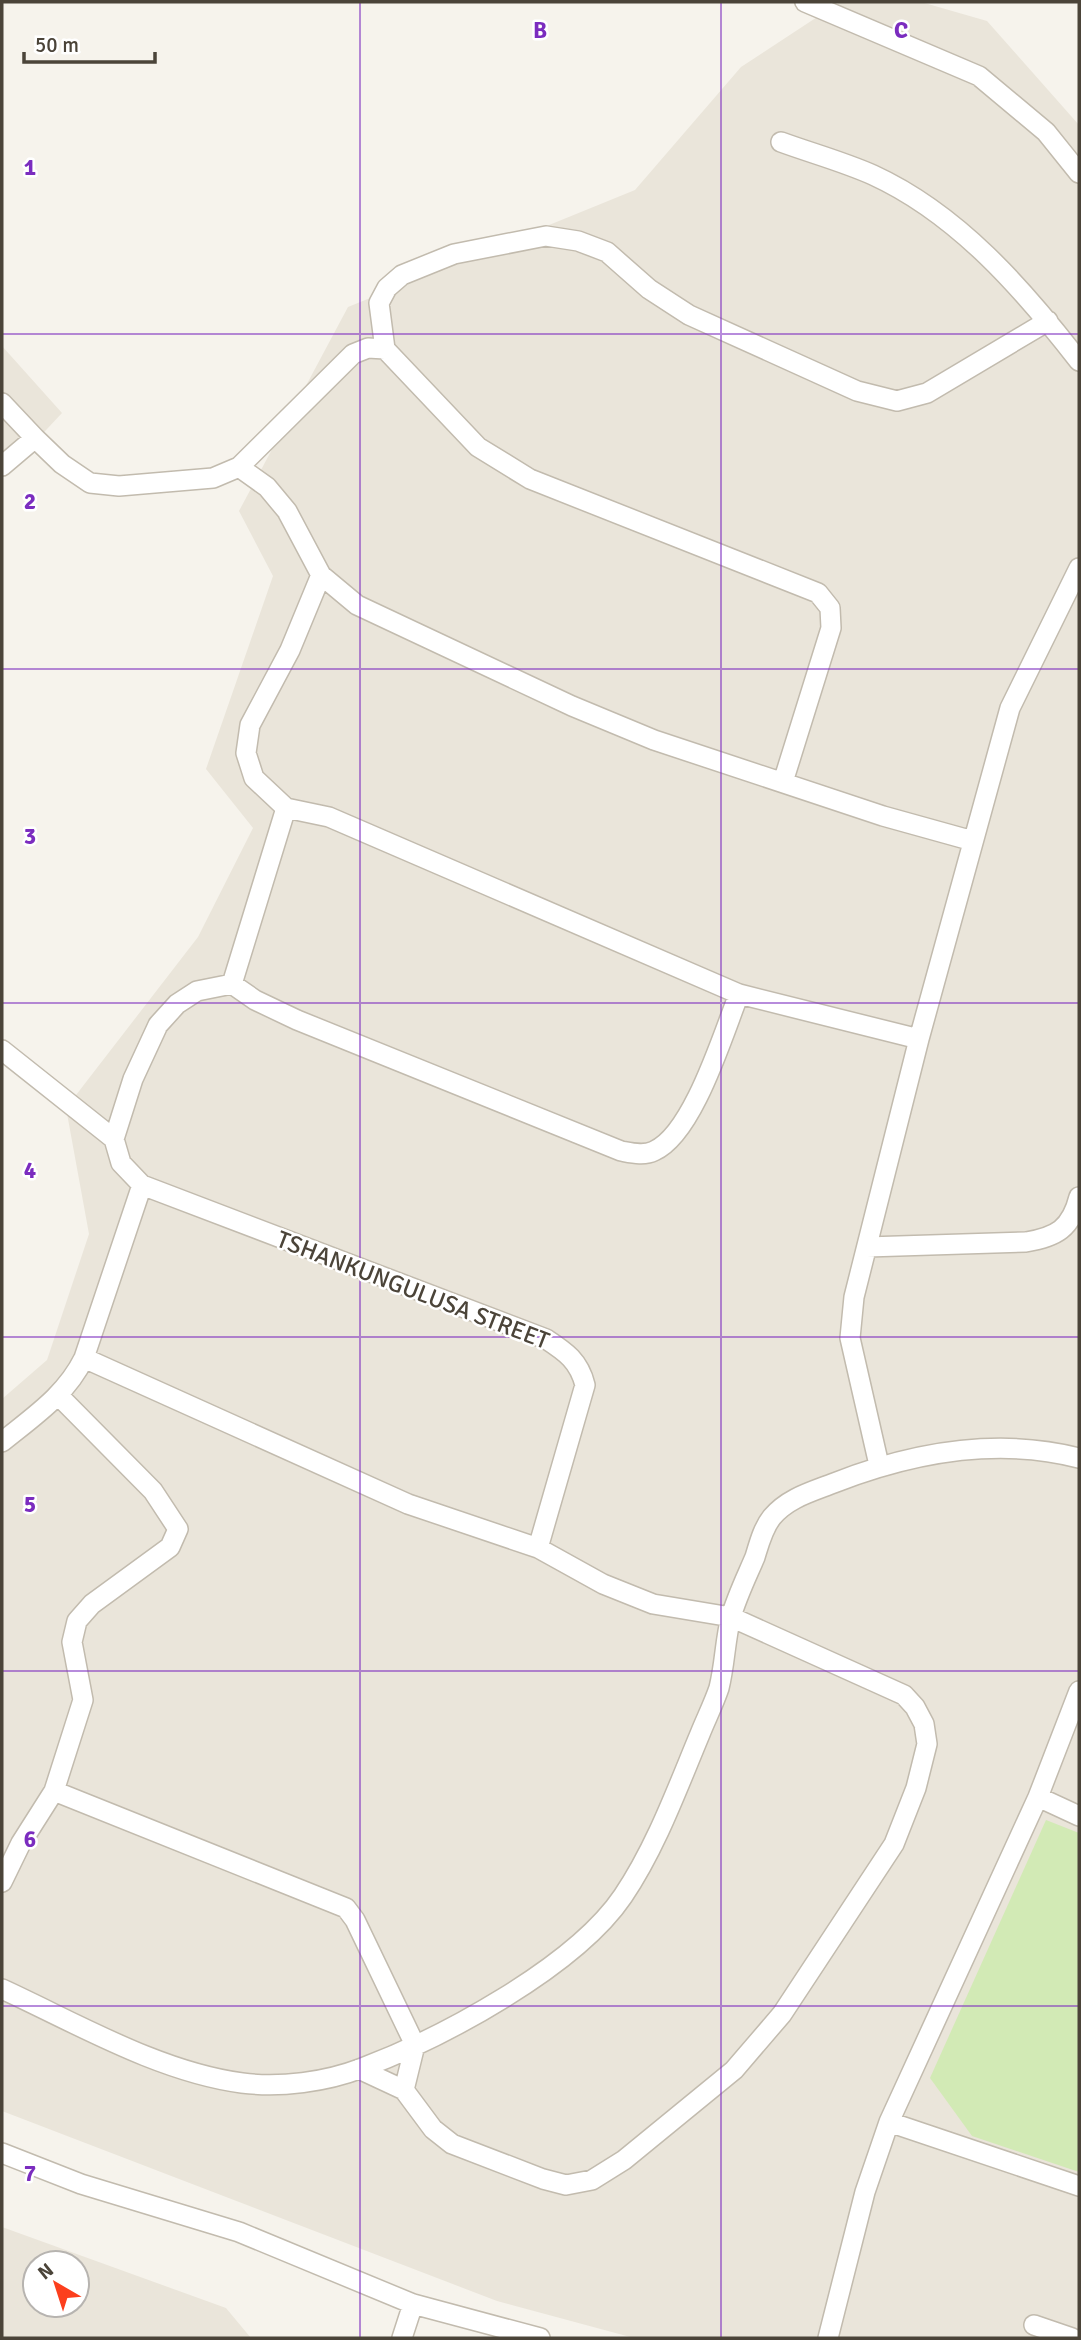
<svg xmlns="http://www.w3.org/2000/svg" width="1081" height="2340" font-family="Signika,sans-serif">
  <rect width="100%" height="100%" fill="#f6f3ec"/>
  <path fill="#eae5da" fill-rule="evenodd" d="M840,2H921L987,21L1079,125V2338H634L497,2301L2,2111V1399L47,1360L89,1234L66,1108L198,937L253,828L206,769L273,576L239,511L348,307L635,190L741,67Z
    M2,346L62,413L2,477Z
    M2,2227L226,2308L251,2338H2ZM35,2263H77V2305H35Z"/>
  <path fill="#d2eab5" d="M1046,1820L1079,1833V2172L972,2136L930,2078Z"/>
  <g fill="none" stroke-linecap="round" stroke-linejoin="round">
    <defs>
      <path id="minor" d="M805,2L979,76L1046,132L1079,173
        M781,142C811,153 844,162 873,175C958,214 1023,289 1079,361
        M2,403L35,438L2,466
        M35,438L62,464L90,483L119,486L213,478L239,467L353,354L368,348L385,349
        M239,467L267,487L287,511L321,575L357,605L572,706L654,740L883,816L973,841
        M321,575L290,650L250,725L246,753L254,778L286,808L329,817L739,994L919,1039
        M783,782L831,628L830,608L818,593L530,479L478,447L385,349L379,303L387,288L402,275L454,254L546,236L578,241L607,252L649,289L689,315L857,391L897,401L927,393L1048,321
        M232,984L286,808
        M2,1050L114,1139
        M142,1185L546,1339C566,1352 579,1361 585,1385L538,1548
        M867,1247L1026,1242C1056,1237 1071,1229 1079,1197
        M84,1358L408,1504L538,1548L603,1584L653,1604L731,1617L904,1695L915,1707L924,1724L927,1744L916,1788L894,1844L782,2014L734,2070L624,2160L592,2180L566,2185L543,2179L452,2144L433,2129L404,2090L359,2069
        M2,1442C34,1416 66,1395 84,1358L142,1185L121,1163L114,1139L133,1079L158,1025L177,1004L197,991L232,984L255,1000L297,1020L621,1151C632,1153 644,1156 654,1151C693,1134 723,1034 739,994
        M879,1465L850,1338L854,1297L919,1039L1010,708L1079,568
        M54,1791L346,1908L355,1920L415,2045L404,2090
        M1038,1797L1079,1816
        M2,1882L21,1843L54,1791L83,1700L72,1642L77,1621L92,1604L170,1547L178,1529L153,1491L59,1396
        M2,1989C76,2023 159,2072 242,2083C280,2088 326,2082 362,2068C442,2038 575,1967 623,1896C656,1847 677,1789 700,1734C706,1719 714,1703 719,1688C725,1664 725,1640 731,1617C737,1596 747,1576 755,1557C759,1544 763,1528 772,1517C788,1498 811,1492 834,1483C911,1453 997,1437 1079,1458
        M889,2122L1079,2186
        M2,2153L81,2184L239,2232L413,2304L540,2338
        M1034,2325L1072,2338
        M402,2338L413,2304
        M828,2338L865,2192L889,2122L1038,1797L1079,1691"/>
    </defs>
    <use href="#minor" stroke="#c2bbae" stroke-width="22"/>
    <use href="#minor" stroke="#fff" stroke-width="19"/>
  </g>
  <path fill="none" stroke="#7b2cbf" stroke-width="2" stroke-opacity="0.55" d="M360,2V2338M721,2V2338M2,334H1079M2,669H1079M2,1003H1079M2,1337H1079M2,1671H1079M2,2006H1079"/>
  <g text-anchor="middle" stroke-width="5" stroke-linejoin="round" paint-order="stroke">
    <g font-size="24" fill="#4b4439" stroke="#fff">
      <text transform="translate(413 1290) rotate(21)" y="8">TSHANKUNGULUSA STREET</text>
    </g>
  </g>
  <g font-size="23" text-anchor="middle" font-weight="bold" fill="#7b2cbf" stroke="#fff" stroke-width="5" stroke-linejoin="round" paint-order="stroke">
    <text x="540" y="38">B</text>
    <text x="901" y="38">C</text>
    <text x="30" y="175">1</text>
    <text x="30" y="509">2</text>
    <text x="30" y="844">3</text>
    <text x="30" y="1178">4</text>
    <text x="30" y="1512">5</text>
    <text x="30" y="1847">6</text>
    <text x="30" y="2181">7</text>
  </g>
  <rect width="1081" height="2340" fill="none" stroke="#4b4439" stroke-width="7"/>
  <g transform="translate(56 2284) rotate(321)"><circle r="33" fill="#ffffff" stroke="#b7b4b0" stroke-width="2"/>
  <path d="M0-5L12 26L0 18L-12 26Z" fill="#fc3f1d"/>
  <text y="-10" font-size="19" font-weight="bold" text-anchor="middle" fill="#4b4439">N</text>
  </g>
  <path d="M24 52v10h131v-10" fill="none" stroke="#4b4439" stroke-width="3.5"/>
  <text x="35" y="52" font-size="21" fill="#4b4439" stroke="#ffffff" stroke-width="5" paint-order="stroke">50 m</text>
</svg>
